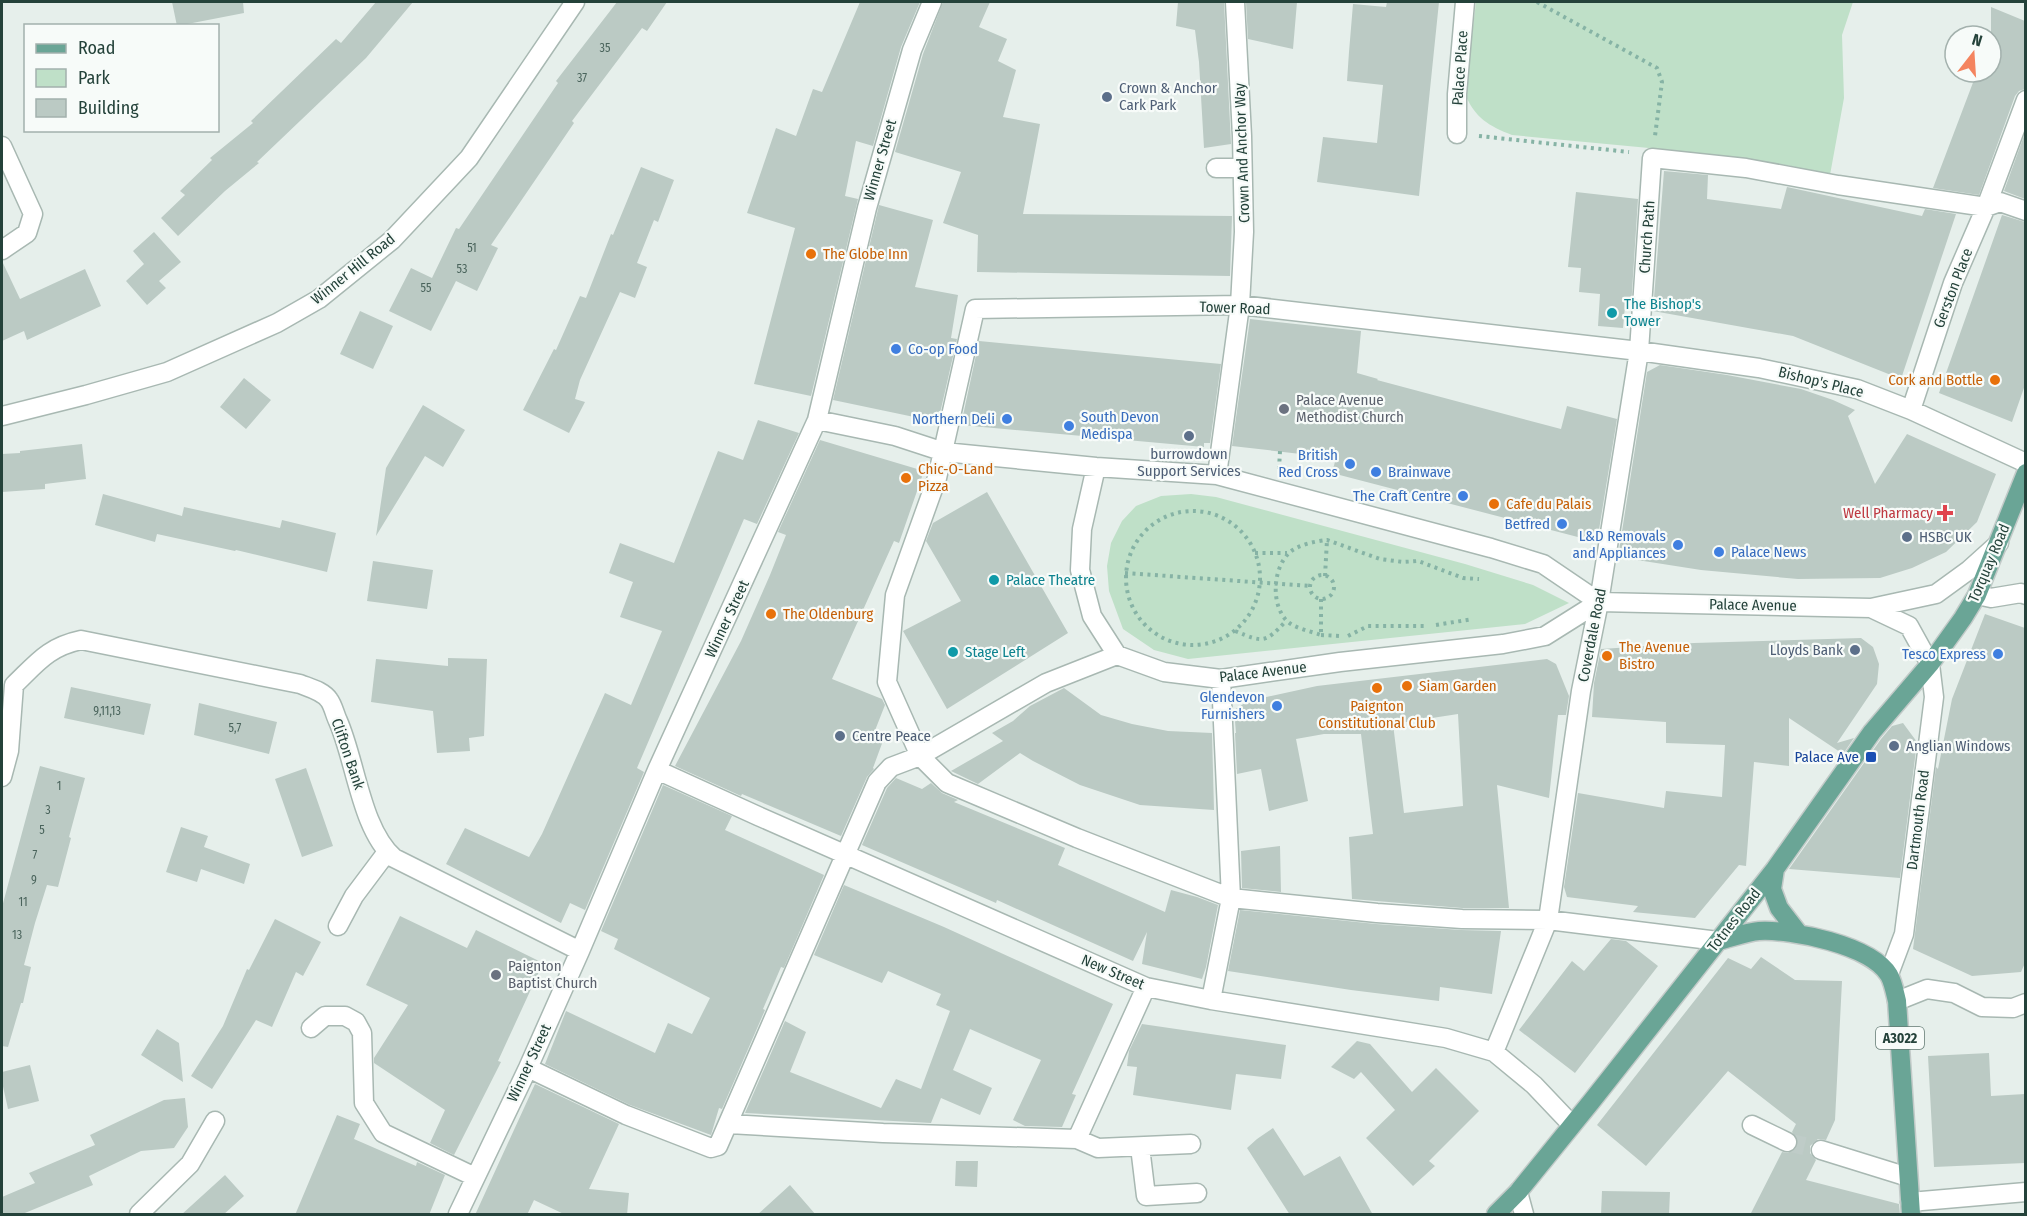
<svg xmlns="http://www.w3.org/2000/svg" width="2027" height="1216" font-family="'Fira Sans Condensed',sans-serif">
  <rect width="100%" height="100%" fill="#e6efeb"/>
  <path fill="#bfe0c8" d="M1476,2H1853L1842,35L1844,98L1830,175L1787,165L1665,154L1649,148L1512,135C1489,126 1475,118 1465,94Z
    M1191,494L1216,497L1465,564L1533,585L1569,603L1525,624L1188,659L1154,650L1123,629L1109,591L1107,566L1111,543L1122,521L1136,506L1161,496Z"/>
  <path fill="#bbcac4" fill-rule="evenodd" d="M172,2H243L244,13L177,26Z
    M376,2H413L366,58L257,162L259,163L225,191L178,236L161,218L185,195L180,191L212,160L210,158L253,123L251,121L336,39L341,43Z
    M617,2H667L647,31L642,28L572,121L574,123L491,245L498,248L477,291L456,281L431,331L389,311L411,268L432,278L456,228L459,229L558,83L556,81Z
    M860,2H920L901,47L873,146L856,141L845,196L858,199L811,396L754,384L795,228L747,213L776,128L796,136L813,89L822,92Z
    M943,2H990L979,27L1007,39L998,61L1016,70L1003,117L1040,124L1023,214L1232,216L1230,276L977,272L978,235L943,223L961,172L895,152L923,54Z
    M1178,2H1224L1231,144L1204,148L1199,62L1195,30L1176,26Z
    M1246,2H1297L1293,49L1248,39Z
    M1387,2H1439L1419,196L1317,182L1323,137L1377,143L1383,85L1347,81L1349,52L1353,4L1386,7Z
    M1991,7L2025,21V89L2019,91L2015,96L1979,195L1933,188L1977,72H1991Z
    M2025,133V199L2004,191Z
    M641,167L674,180L658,222L654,220L637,263L647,267L635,298L620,292L580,380L575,399L585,402L569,433L523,410L554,349L556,350L580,296L586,298L611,234L613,235Z
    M1664,171L1708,175L1707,199L1781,209L1787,187L1922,216L1925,209L1956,214L1901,379L1793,336L1653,311Z
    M1576,192L1638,199L1631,307L1625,306L1623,328L1598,326L1600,294L1579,292L1581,268L1568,267Z
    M879,205L933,220L915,287L958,295L951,338L957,339L938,422L833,400Z
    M2002,215L2025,222V385L2012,422L1939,393Z
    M154,232L181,262L159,281L166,288L147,305L126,281L144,264L133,251Z
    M2,261L20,299L85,269L101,306L27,340L24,331L2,341Z
    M360,311L393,326L373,369L340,354Z
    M1250,319L1361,331L1357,373L1378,379L1377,380L1561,429L1567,406L1617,419L1597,542L1332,473L1336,458L1232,446Z
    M979,341L1221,364L1210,443H1204V447L961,425Z
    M1660,365L1727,375L1801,389L1833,400L1855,410L1848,416L1875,484L1907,434L1996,474L1977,522L1946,552L1912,568L1880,578L1798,579L1701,570L1618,557L1647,372Z
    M244,378L271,400L246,429L220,407Z
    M423,405L465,430L443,467L425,456L376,536L386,468Z
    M758,420L799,433L757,524L744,519L637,768L644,772L585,910L570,903L561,923L446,864L465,828L529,857L542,834L605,693L631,705L662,631L620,617L633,582L609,573L620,543L674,563L718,451L743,460Z
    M820,440L924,471L899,543L894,541L832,679L882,699L885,705L874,733L884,738L873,768L874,769L867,777L841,836L742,794L741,796L675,766L741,641L770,575L786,535L778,532Z
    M82,444L86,479L45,484V489L2,492V454L20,453V451Z
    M987,492L1068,633L947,709L903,631L961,601L926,541L933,523Z
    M103,494L182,516L184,507L280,528L282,520L336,533L327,572L236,550L235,551L157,534L155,542L95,525Z
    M373,561L433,570L427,609L367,601Z
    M1985,614L2025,628V963L2021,972L1972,976L1913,949L1936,767L1938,769L1952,699Z
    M1861,638L1873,647L1879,664L1877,684L1837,743L1854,738L1843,754L1789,718V766L1754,762L1746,866L1739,865L1695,918L1633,912L1638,906L1567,897L1564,887L1578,793L1664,808L1666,791L1722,797L1725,745L1666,743V722L1592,717L1594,683L1601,649L1694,643Z
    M448,658L487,659L484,736L469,738L470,751L437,753L433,711L371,702L376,659L448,666Z
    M1547,659L1556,664L1569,696L1566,715H1558L1549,798L1497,785L1509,908H1462L1352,899L1349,837L1373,834L1361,734H1324L1296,739L1308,801L1269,811L1261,769L1237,774L1235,733H1236L1234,710L1248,701L1317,686ZM1458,714L1463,806L1404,813L1393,724Z
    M71,687L151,704L144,735L64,718Z
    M1064,688L1101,715L1132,724L1168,731L1212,733L1214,810L1140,805L1080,785L1033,761L1020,753L978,784L951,771L1003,741L992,733L1013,721L1030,706Z
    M199,703L277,722L269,754L194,735Z
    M1903,723L1917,742L1900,878L1789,869L1881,739L1892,726Z
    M40,766L85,778L69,837L71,838L58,887L47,885L35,923L24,965L31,967L23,1003H21L8,1047L2,1046V907Z
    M306,768L333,846L302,857L275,779Z
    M896,778L922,789L931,783L942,793L958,800L954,802L1065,848L1058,865L1165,912L1171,890L1197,897L1218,905L1206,967L1202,979L1142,964L1147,932L1133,961L997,900L996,903L862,845L887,788Z
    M663,785L732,816L725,830L824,875L784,968L781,967L763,1009L765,1010L722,1109L719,1108L711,1135L630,1105L545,1064L566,1011L655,1053L668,1023L692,1034L710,998L614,949L618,939L601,931Z
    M181,827L208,836L204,847L250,864L244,884L201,869L197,882L166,872Z
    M1280,846L1281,892L1242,888L1241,851Z
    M844,885L944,927L1113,1004L1072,1094L1076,1095L1062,1127L1025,1126L1013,1120L1041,1060L970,1029L953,1070L992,1088L980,1115L941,1098L931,1123L745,1113L785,1021L806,1032L790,1072L881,1108L896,1079L921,1089L950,1011L936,1005L941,994L888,971L882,983L814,955Z
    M1240,910L1376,924L1461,930L1501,931L1492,994L1440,987L1439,1001L1351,990L1228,971Z
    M400,916L467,948L476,930L543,963L498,1061L501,1062L454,1155L430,1143L445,1110L374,1063V1058L408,1005L366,985Z
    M275,919L321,942L303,976L296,972L272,1027L256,1020L212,1089L191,1076L223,1026L247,969L249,970Z
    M1611,939L1626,941L1658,966L1575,1073L1519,1030L1572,961L1584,971Z
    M1761,957L1795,980L1842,981L1835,1120L1826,1140L1818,1139L1810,1146V1153L1816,1160L1806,1180L1899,1204L1900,1215H1750L1782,1152L1788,1153L1797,1147L1798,1141L1792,1132L1796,1124L1728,1071L1646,1166L1597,1125L1728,958L1751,969Z
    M1142,1024L1286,1045L1281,1079L1236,1074L1231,1110L1133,1095L1137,1067L1127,1066L1129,1051Z
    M157,1029L179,1043L183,1082L141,1055Z
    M1357,1041L1370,1044L1412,1092L1436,1068L1479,1111L1429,1161L1435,1166L1413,1186L1366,1138L1395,1110L1361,1072L1354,1079L1331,1067Z
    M1989,1053L1991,1096L2025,1094V1163L1934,1167L1928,1056Z
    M30,1065L39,1101L8,1109L2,1082V1072Z
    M535,1084L619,1124L589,1189L629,1193L627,1215H566L534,1200L527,1215H475Z
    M185,1098L188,1127L174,1148L141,1151L89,1176L93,1185L20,1215H2V1197L35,1183L29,1173L95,1145L90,1135L164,1100Z
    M337,1115L360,1124L354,1139L416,1166L417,1162L445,1175L429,1215H295Z
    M1273,1128L1304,1176L1340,1156L1373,1215H1290L1247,1148L1257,1139Z
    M956,1161H978L977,1187L955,1186Z
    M225,1175L244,1196L223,1215H181Z
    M790,1185L816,1215H757Z
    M1602,1191L1670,1192L1669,1215H1601Z"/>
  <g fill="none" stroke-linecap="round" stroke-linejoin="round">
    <path stroke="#bfccc8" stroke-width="18" stroke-dasharray="18 9" stroke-linecap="butt" d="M1787,1142L1821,1150"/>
    <defs>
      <path id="minor" d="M1457,134V94L1465,2
        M2,146L33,214L27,233L2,250
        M1216,168H1242
        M1911,410L1953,283L1986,207L2026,100
        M2,416L86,395L167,372L277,323L319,299L392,240L469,158L575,2
        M817,420L895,436L944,452L1096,467L1217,475L1491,548L1543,564L1599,602L1545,636L1503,644L1340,662L1221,679L1164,672L1117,655L1092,616L1080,570L1082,529L1096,467
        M1217,475L1240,305L1244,232L1242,136L1235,2
        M1977,595L1991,598L2021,593L2026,595
        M1599,602L1871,608L1936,594L1969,570L1999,543
        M1871,608L1909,626L1930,664L1934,697L1904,934L1889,974
        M14,685C37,663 48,647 81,640L300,684C310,688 323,691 329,700C333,705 335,715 338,721C356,762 361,829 394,858L580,951
        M657,770L758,816L1146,987L1211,1000L1446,1038L1494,1052L1534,1085L1572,1125
        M2,777L9,751L14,685
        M338,926L354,896L387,852
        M1718,941L1548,920L1462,919L1377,913L1231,898L1077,838L947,783L920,756L887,682L895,595L937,478L975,309L1240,305L1639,351L1759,368L1857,389L1911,410L2026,463
        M1211,1000L1231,898L1221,679
        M1897,1001L1927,989L1954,993L1982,1007L2013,1008L2026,1003
        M311,1028L325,1016H345L356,1022L362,1033L364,1103L383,1133L475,1177
        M1494,1052L1548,920L1581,691L1599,602L1639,351L1652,158L1746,168L1838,185L1986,207L2000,202L2026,211
        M528,1068L626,1115L711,1148L718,1146L877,782L891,767L920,756L1046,683L1117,655
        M729,1124L883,1133L1077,1139L1146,987
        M1752,1125L1787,1142
        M1077,1139L1098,1148L1191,1144
        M1140,1147L1146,1196L1197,1193
        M1821,1150L1908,1177
        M1518,1192L1524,1214
        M1910,1202L2026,1192
        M139,1214L190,1164L215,1121
        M458,1214L528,1068L580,951L657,770L817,420L867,208L912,50L932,2"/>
      <path id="major" d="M1775,869L1772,889L1779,908L1799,934
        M1718,941C1731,938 1746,932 1759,931C1791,929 1871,945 1889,975C1893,982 1895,993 1897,1001L1911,1214
        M1496,1214L1518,1192L1591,1102L1775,869L1872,732L1930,664L1963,618L1977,595L2026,473"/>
    </defs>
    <use href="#minor" stroke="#a8b8b2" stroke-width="21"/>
    <use href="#major" stroke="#c2cac8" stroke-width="21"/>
    <path stroke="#86b3a5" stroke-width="4" stroke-dasharray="3 4.5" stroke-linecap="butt" d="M1537,2L1657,68L1662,82L1655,136
      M1479,136L1629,152
      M1279,469L1280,451
      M1126 578a67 67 0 1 1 134 0a67 67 0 1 1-134 0Z
      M1255,553H1287
      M1125,573L1310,586
      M1310 587a12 12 0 1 1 24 0a12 12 0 1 1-24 0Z
      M1325,576L1327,540
      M1321,599V635C1310,631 1293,628 1286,620C1271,603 1273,570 1288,554C1296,545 1316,541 1327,540L1380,559L1403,562L1418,561L1463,578L1479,579
      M1436,625L1473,619
      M1235,631C1264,643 1265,643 1286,621
      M1321,635L1341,636
      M1348,636L1368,626H1428"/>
    <use href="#minor" stroke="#fff" stroke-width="18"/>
    <use href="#major" stroke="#6aa596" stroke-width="18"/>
  </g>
  <g fill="#5c6f8a" stroke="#f7fbf9" stroke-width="2">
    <circle cx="1107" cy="97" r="6"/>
    <circle cx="1189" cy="436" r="6"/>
    <circle cx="1907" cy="537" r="6"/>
    <circle cx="1855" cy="650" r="6"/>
    <circle cx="840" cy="736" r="6"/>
    <circle cx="1894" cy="746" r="6"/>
  </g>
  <g fill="#e8710a" stroke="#f7fbf9" stroke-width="2">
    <circle cx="811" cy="254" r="6"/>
    <circle cx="1995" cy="380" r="6"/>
    <circle cx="906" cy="478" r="6"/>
    <circle cx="1494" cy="504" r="6"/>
    <circle cx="771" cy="614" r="6"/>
    <circle cx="1607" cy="656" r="6"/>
    <circle cx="1407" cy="686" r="6"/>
    <circle cx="1377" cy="688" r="6"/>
  </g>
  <g fill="#0f9aa8" stroke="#f7fbf9" stroke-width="2">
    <circle cx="1612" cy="313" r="6"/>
    <circle cx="994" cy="580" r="6"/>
    <circle cx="953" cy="652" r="6"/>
  </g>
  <g fill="#3f7fe0" stroke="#f7fbf9" stroke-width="2">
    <circle cx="896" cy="349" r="6"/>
    <circle cx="1007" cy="419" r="6"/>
    <circle cx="1069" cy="426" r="6"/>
    <circle cx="1350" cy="464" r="6"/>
    <circle cx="1376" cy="472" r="6"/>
    <circle cx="1463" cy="496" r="6"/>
    <circle cx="1562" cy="524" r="6"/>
    <circle cx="1678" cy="545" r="6"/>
    <circle cx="1719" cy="552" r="6"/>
    <circle cx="1998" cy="654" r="6"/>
    <circle cx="1277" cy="706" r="6"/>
  </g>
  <g fill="#6b7280" stroke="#f7fbf9" stroke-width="2">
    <circle cx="1284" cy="409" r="6"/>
    <circle cx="496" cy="975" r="6"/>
  </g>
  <path fill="#e0444e" stroke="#f7fbf9" stroke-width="2" d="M1942 504h6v6h6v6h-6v6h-6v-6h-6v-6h6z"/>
  <rect fill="#1a4fb4" stroke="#f7fbf9" stroke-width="2" x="1865" y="751" width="12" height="12" rx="3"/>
  <g text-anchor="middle" stroke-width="4.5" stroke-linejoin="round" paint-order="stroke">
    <g font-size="12" fill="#4a645c">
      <text x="605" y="52">35</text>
      <text x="582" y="82">37</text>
      <text x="472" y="252">51</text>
      <text x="462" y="273">53</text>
      <text x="426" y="292">55</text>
      <text x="107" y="715">9,11,13</text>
      <text x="235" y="732">5,7</text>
      <text x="59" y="790">1</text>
      <text x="48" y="814">3</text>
      <text x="42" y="834">5</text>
      <text x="35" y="859">7</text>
      <text x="34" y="884">9</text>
      <text x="23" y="906">11</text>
      <text x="17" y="939">13</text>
    </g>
    <rect fill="#f7fbf9" stroke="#637a73" stroke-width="1.5" x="1876" y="1027" width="48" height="22" rx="4.5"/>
    <g font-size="14" font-weight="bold" fill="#24423a">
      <text x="1900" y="1043">A3022</text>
    </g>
    <g font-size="15" fill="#24423a" stroke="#f7fbf9">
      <text transform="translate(1460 68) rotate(-86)" y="5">Palace Place</text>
      <text transform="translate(1242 153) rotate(-92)" y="5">Crown And Anchor Way</text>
      <text transform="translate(880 160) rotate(-74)" y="5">Winner Street</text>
      <text transform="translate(1647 237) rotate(-86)" y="5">Church Path</text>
      <text transform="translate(353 269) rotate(-39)" y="5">Winner Hill Road</text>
      <text transform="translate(1953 288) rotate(-69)" y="5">Gerston Place</text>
      <text transform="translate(1235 308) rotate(2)" y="5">Tower Road</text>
      <text transform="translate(1821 382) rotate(14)" y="5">Bishop's Place</text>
      <text transform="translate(1989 563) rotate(-67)" y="5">Torquay Road</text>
      <text transform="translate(1753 605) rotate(1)" y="5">Palace Avenue</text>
      <text transform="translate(727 619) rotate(-65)" y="5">Winner Street</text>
      <text transform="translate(1592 635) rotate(-79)" y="5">Coverdale Road</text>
      <text transform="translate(1263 672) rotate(-7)" y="5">Palace Avenue</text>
      <text transform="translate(348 754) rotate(71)" y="5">Clifton Bank</text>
      <text transform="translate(1918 820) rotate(-83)" y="5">Dartmouth Road</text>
      <text transform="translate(1734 920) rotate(-52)" y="5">Totnes Road</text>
      <text transform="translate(1113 972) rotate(23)" y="5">New Street</text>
      <text transform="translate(529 1063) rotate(-65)" y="5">Winner Street</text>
    </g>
    <g font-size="15" fill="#4e5e75" stroke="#f7fbf9" text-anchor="start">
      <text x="1119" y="93">Crown &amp; Anchor<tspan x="1119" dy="17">Cark Park</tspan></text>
      <text x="1189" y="459" text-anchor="middle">burrowdown<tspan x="1189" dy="17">Support Services</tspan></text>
      <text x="1919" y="542">HSBC UK</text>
      <text x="1843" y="655" text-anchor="end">Lloyds Bank</text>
      <text x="852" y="741">Centre Peace</text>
      <text x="1906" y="751">Anglian Windows</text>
    </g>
    <g font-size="15" fill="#c56008" stroke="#f7fbf9" text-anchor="start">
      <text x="823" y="259">The Globe Inn</text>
      <text x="1983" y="385" text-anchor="end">Cork and Bottle</text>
      <text x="918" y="474">Chic-O-Land<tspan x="918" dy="17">Pizza</tspan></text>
      <text x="1506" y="509">Cafe du Palais</text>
      <text x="783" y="619">The Oldenburg</text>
      <text x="1619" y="652">The Avenue<tspan x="1619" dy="17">Bistro</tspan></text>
      <text x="1419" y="691">Siam Garden</text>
      <text x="1377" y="711" text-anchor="middle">Paignton<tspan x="1377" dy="17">Constitutional Club</tspan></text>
    </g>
    <g font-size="15" fill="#0d838f" stroke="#f7fbf9" text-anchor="start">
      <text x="1624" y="309">The Bishop's<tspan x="1624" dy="17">Tower</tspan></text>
      <text x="1006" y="585">Palace Theatre</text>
      <text x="965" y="657">Stage Left</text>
    </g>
    <g font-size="15" fill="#366cbe" stroke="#f7fbf9" text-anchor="end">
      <text x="908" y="354" text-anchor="start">Co-op Food</text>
      <text x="1081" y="422" text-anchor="start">South Devon<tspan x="1081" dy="17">Medispa</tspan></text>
      <text x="995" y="424">Northern Deli</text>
      <text x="1338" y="460">British<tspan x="1338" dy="17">Red Cross</tspan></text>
      <text x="1388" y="477" text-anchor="start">Brainwave</text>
      <text x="1451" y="501">The Craft Centre</text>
      <text x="1550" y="529">Betfred</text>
      <text x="1666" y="541">L&amp;D Removals<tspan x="1666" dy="17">and Appliances</tspan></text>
      <text x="1731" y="557" text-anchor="start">Palace News</text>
      <text x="1986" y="659">Tesco Express</text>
      <text x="1265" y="702">Glendevon<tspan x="1265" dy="17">Furnishers</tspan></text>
    </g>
    <g font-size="15" fill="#5b616d" stroke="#f7fbf9" text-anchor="start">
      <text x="1296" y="405">Palace Avenue<tspan x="1296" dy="17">Methodist Church</tspan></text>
      <text x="508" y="971">Paignton<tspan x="508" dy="17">Baptist Church</tspan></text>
    </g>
    <g font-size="15" fill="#be3a42" stroke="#f7fbf9" text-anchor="end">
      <text x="1933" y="518">Well Pharmacy</text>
    </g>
    <g font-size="15" fill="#164399" stroke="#f7fbf9" text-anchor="end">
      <text x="1859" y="762">Palace Ave</text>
    </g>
  </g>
  <rect width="2027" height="1216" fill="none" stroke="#24423a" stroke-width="6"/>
  <rect x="24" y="24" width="195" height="108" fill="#f7fbf9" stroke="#a3b1ad" stroke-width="1.5"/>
  <rect x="36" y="44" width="30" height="9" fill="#6aa596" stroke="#a3b1ad" stroke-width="1.5"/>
  <text x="78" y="54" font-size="18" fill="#24423a">Road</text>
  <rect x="36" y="69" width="30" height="18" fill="#bfe0c8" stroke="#a3b1ad" stroke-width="1.5"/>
  <text x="78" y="84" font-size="18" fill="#24423a">Park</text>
  <rect x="36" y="99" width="30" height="18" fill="#bbcac4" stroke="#a3b1ad" stroke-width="1.5"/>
  <text x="78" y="114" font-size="18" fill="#24423a">Building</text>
  <g transform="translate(1973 54) rotate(17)"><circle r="28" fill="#f7fbf9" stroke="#a3b1ad" stroke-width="1.5"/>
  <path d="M0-4.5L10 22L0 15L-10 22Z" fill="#f4845f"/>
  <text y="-9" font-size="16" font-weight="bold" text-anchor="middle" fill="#24423a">N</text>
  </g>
</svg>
